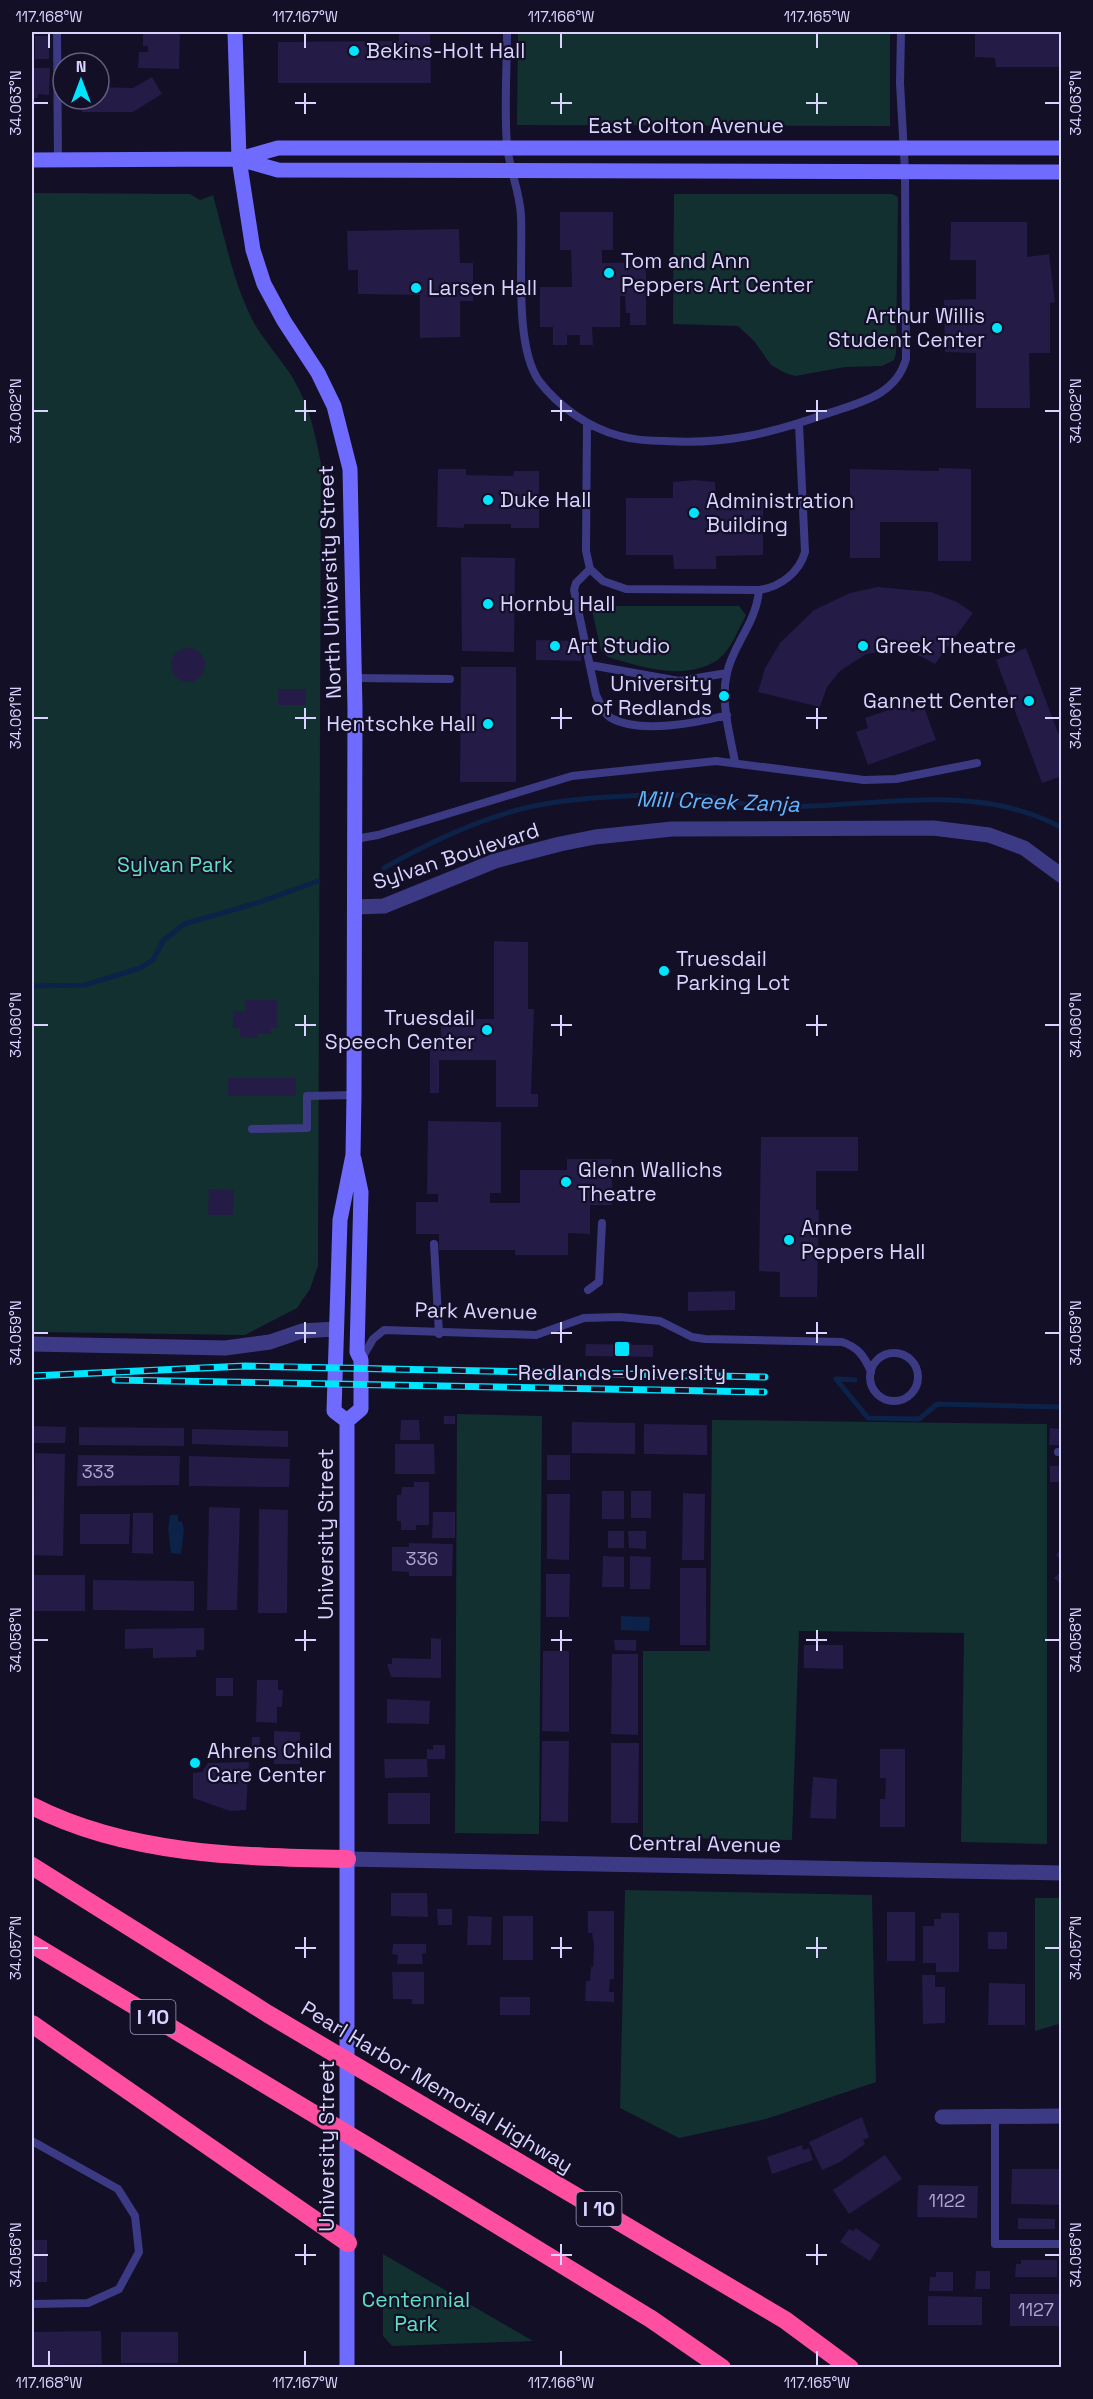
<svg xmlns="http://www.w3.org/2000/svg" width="1093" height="2399" font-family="'Space Grotesk',sans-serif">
  <rect width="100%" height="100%" fill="#130f26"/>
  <path fill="#12302f" d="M518,32H890V126L517,125Z
    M32,193L190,194L200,200L213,195C225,238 233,283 254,323C264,340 278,356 289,372C308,401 315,431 321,464L318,1266L310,1289L297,1308L245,1335L32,1332Z
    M674,194H892L898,197L896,353L894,360L882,366L845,367L795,376L785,373L771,365L754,341L738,326L673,324Z
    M591,606H739L746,615C738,630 730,652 716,661C683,681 641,667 608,657L601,650Z
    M457,1414L542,1416L539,1834L455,1833Z
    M712,1420L1047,1424V1844L961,1842L964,1633L799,1631L792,1840L643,1837V1651H710Z
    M625,1890L872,1895L876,2082L766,2119L679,2138L620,2108Z
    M1035,1898H1061L1062,2023L1035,2031Z
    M383,2254L533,2341L392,2346L383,2336Z"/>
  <path fill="#0c2248" d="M170,1515H178V1521L182,1522L184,1530L181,1554L171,1553L168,1530Z
    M621,1616L650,1617L649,1631L621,1630Z"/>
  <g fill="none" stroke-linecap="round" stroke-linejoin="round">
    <path stroke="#0c2248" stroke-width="5" d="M384,868C426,844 477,820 525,808C575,796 649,794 701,796C720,797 739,805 759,806C858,812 971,777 1062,828
      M32,986L85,985L140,968L153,960L163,941L184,924L260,902L318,881
      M836,1379L868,1418L919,1419L937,1404L1062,1407
      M838,1379L855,1380"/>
  </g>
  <path fill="#241b47" d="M143,32H180L179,69L138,68L139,52H148V46H143Z
    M399,32H430L431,83H278V42L399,41Z
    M975,32H1062V67H996L995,58L975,57Z
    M35,36H49V59H35Z
    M72,57H88V63H72Z
    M32,68H50L49,95L38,94V98H32Z
    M152,77L162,94L133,112H82V99H99V87L133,88Z
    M560,212H613V250H602V263L646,262V325H630V313H626L625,296H620V327H592L593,345H580V335H567V345H553V327H540V287H572L571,250H560Z
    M951,222H1027V257L1049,254L1055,302L1050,303V353H1029L1030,408H976V353L945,352L944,300L976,299V260H950Z
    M459,229L460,263H473V301H460V337L420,338V295L358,294V270H348L347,231Z
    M939,468L971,469V561H938V522H880V558H850V469L939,471Z
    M438,469H466V475L513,476L514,471H539V528H511V524H464V528L437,527Z
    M694,480L715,482L716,498H763V555L716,556V569H674L673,555H626V498H673V482Z
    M461,557L515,558L514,652L462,651Z
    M878,587L931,592L957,602L973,613L935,664L920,656L896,650L866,654L840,671L827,687L820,707L758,692L765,668L780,643L814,610L850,593Z
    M536,640L575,641V651H582L581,661L536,660Z
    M171 665a17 17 0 1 1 34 0a17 17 0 1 1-34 0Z
    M1026,648L1062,743V776L1042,783L996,660Z
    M461,667H516V782H460Z
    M278,689H306V705H278Z
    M909,703L912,712L924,707L936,740L868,765L856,732L868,728L865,718Z
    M494,941L528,942V1009H534L531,1094H538V1107H496V1060H439V1093H430V1041H441V1019H494Z
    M245,1000H277V1028H271V1034H258V1038L240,1037V1028H233L234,1011H246Z
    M228,1078H296V1096H228Z
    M428,1121L501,1122V1193H490V1203H520V1170H567V1159H612V1205H590V1234L568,1233V1255H515V1250H439V1234H416V1202H438V1194H427Z
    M761,1137H858V1171H816V1210H819L817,1297H780V1272L759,1271Z
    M209,1189L234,1190L233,1215H208Z
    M735,1291V1310L688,1311V1292Z
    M586,1344L653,1345V1357L585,1356Z
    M444,1416H455V1424H444Z
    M401,1420H419L420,1440H400Z
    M572,1422L635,1423V1454L572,1453Z
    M644,1424L707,1425V1455L644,1454Z
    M32,1426L66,1427L65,1443H32Z
    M79,1427L184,1428V1446L79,1445Z
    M1050,1428L1062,1429V1445H1049Z
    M192,1429L288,1431V1447L192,1444Z
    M395,1444H434L435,1474H395Z
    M35,1453L65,1454L63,1556L34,1555Z
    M78,1455L180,1456L179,1485L77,1486Z
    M547,1455H570V1480H547Z
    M189,1456L290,1459L289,1487L189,1486Z
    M1050,1466H1062V1482H1050Z
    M414,1482H429V1525H416V1530H401V1521H397V1495H401L402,1487H414Z
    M602,1491H624V1519H602Z
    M631,1491H651V1518H631Z
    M683,1493L705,1494L704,1560H682Z
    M547,1494H570L569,1560L547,1559Z
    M209,1507L240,1508L237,1610H207Z
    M259,1509L288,1510L287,1613H258Z
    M433,1512H455V1538H432Z
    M133,1513H153V1554L132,1553Z
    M80,1514H130L129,1544H80Z
    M608,1531H624V1548H608Z
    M628,1531H646V1549L629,1548Z
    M409,1543L453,1544L452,1576H409V1572L392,1571V1547H409Z
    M1062,1548V1563L1056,1555Z
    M603,1556L624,1557V1587H602Z
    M630,1556L651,1557L650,1589H630Z
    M680,1568H706V1645H680Z
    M1062,1571V1585L1054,1578Z
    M546,1574H570L569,1617H546Z
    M32,1575H85V1611H32Z
    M93,1580L194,1581V1611L93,1610Z
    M204,1628V1650H196V1657L153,1658V1648L125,1649V1629Z
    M431,1638L441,1639V1678L391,1677L387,1664H392V1658L431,1659Z
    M614,1640H636V1651L615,1650Z
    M804,1645H843V1669L804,1668Z
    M543,1651H569V1732L542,1731Z
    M612,1654H638V1735L611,1734Z
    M216,1678H233V1696H216Z
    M257,1680H278V1690H283L282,1707H277V1723L256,1722Z
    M387,1699L430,1701L429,1724L387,1723Z
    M274,1731L300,1732V1764H274Z
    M252,1737H260L259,1758H251Z
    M542,1741H569L568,1822L541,1821Z
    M611,1743H639L638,1823H611Z
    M433,1745H445V1759H427V1749L433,1750Z
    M880,1749H905V1827H880V1799H885L886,1778H880Z
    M384,1759H427L428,1777L385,1778Z
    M249,1762L246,1810L230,1811L193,1798V1773L202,1772L208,1763Z
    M813,1777L837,1779L836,1819L810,1818Z
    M388,1793H430V1824H388Z
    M391,1893H427L428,1917L391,1916Z
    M437,1909H452V1925H438Z
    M588,1911H614V1979H610L609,1992H614V2002L585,2001L586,1981H590L591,1967H593L594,1945L592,1933H588Z
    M887,1912H915V1961H887Z
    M941,1913H959V1972H936V1963H923V1926H934V1919H941Z
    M468,1916L492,1917L491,1945H467Z
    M503,1916H533V1960H503Z
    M988,1932H1007V1949H988Z
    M393,1944H426V1953L422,1954L423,1964H397L398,1955L392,1954Z
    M392,1972H424V2004H412V1999H393Z
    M922,1975H935V1987H945V2023L923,2024Z
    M989,1983L1025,1984V2025H988Z
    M500,1997H530V2015H500Z
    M862,2117L869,2137L863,2140L865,2144L840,2162L822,2170L809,2142Z
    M802,2145L803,2150L809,2148L813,2160L772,2174L767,2157Z
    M885,2155L902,2179L849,2214L833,2190Z
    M1012,2169H1062V2205L1011,2204Z
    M918,2185L978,2186L977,2218L917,2217Z
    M1018,2218L1055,2219V2229H1018Z
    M856,2228L880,2245L870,2261L840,2242L849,2229L853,2231Z
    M32,2240H47V2282H32Z
    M1021,2260H1057V2277H1015L1016,2264H1021Z
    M976,2271H990V2289H975Z
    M936,2272H953V2291H929L930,2277H936Z
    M1010,2294H1062V2326H1010Z
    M928,2296L982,2297V2325H928Z
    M101,2331L102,2364L32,2365V2332Z
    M121,2332H178V2363H121Z"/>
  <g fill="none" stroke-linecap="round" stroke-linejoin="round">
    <path stroke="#3d3a85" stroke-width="8" d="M57,32L58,160
      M507,32C507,69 504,108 507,145C509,169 520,191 521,216C523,260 514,345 539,381C559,407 589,428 620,436C634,440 651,441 665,441C726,445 772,433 829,413C861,402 896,395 906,359L905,171L900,83L901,32
      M587,423L586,551L590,569L603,581L626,589L759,590C780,587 799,573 805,552L799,424
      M590,569L576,583L574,590L596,695C600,703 603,713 611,718C640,734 697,723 727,715
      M590,665L679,681L727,673
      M354,678L450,679
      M735,762C730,735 720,701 727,673C733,644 756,624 759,590
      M355,839L378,835L572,776L716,761L864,780L896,779L977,763
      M252,1129L307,1128V1096L354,1095
      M434,1244L439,1334
      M588,1290L599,1282L602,1223
      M870 1377a24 24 0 1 1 48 0a24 24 0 1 1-48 0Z
      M361,1360L373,1339L384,1330L536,1335L584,1318L620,1317L660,1321L692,1337L705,1339L842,1342C858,1347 865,1357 871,1372
      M1058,1452H1062
      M995,2117V2244H1062
      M32,2141L118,2189L135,2216L139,2252L119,2289L88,2303L32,2304"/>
    <path stroke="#3d3a85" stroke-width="15" d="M355,907L384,906L495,861L560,844L595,837L672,829L933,828L989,835L1024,848L1062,876
      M32,1344L225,1348L270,1342L302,1331L335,1329
      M347,1859L1062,1873
      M942,2117L1062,2116"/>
    <path stroke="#6f6bff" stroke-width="15" d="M235,32L239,159L253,250L264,284L284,321L318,373L334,406L350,469L355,708L354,1095L353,1155L340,1220L334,1411L347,1421
      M239,159L278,148H1062
      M32,160L239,159L278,170L1062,172
      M347,2368V1421L361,1409V1360L357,1352L361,1192L354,1159"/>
    <path stroke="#ff4fa3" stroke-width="18" d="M32,1806C128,1855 241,1857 347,1859
      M32,1866L268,2014L785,2320L850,2368
      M32,1944L422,2179L651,2319L722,2368
      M32,2024L348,2243"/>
    <defs>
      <path id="rail" d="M32,1376L245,1366L765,1377
        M115,1380L764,1392"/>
    </defs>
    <use href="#rail" stroke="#00e5ff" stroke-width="7"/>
    <use href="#rail" stroke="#130f26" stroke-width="4.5" stroke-dasharray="14" stroke-linecap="butt"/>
  </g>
  <path fill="none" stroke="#d9d4ff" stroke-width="2" d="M49,33V48M305,33V48M561,33V48M817,33V48M305,93V114M561,93V114M817,93V114M33,103H48M295,103H316M551,103H572M806,103H827M1045,103H1060M305,400V421M561,400V421M817,400V421M33,411H48M295,411H316M551,411H572M806,411H827M1045,411H1060M305,708V729M561,708V729M817,708V729M33,718H48M295,718H316M551,718H572M806,718H827M1045,718H1060M305,1015V1036M561,1015V1036M817,1015V1036M33,1025H48M295,1025H316M551,1025H572M806,1025H827M1045,1025H1060M305,1322V1343M561,1322V1343M817,1322V1343M33,1333H48M295,1333H316M551,1333H572M806,1333H827M1045,1333H1060M305,1630V1651M561,1630V1651M817,1630V1651M33,1640H48M295,1640H316M551,1640H572M806,1640H827M1045,1640H1060M305,1937V1958M561,1937V1958M817,1937V1958M33,1948H48M295,1948H316M551,1948H572M806,1948H827M1045,1948H1060M305,2244V2265M561,2244V2265M817,2244V2265M33,2255H48M295,2255H316M551,2255H572M806,2255H827M1045,2255H1060M49,2351V2366M305,2351V2366M561,2351V2366M817,2351V2366"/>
  <g fill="#00e5ff" stroke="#130f26" stroke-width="2">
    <circle cx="354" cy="51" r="6"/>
    <circle cx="609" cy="273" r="6"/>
    <circle cx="416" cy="288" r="6"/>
    <circle cx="997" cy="328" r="6"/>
    <circle cx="488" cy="500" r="6"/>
    <circle cx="694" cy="513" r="6"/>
    <circle cx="488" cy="604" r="6"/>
    <circle cx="555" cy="646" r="6"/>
    <circle cx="863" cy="646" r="6"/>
    <circle cx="724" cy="696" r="6"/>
    <circle cx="1029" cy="701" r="6"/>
    <circle cx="488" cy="724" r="6"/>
    <circle cx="664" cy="971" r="6"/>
    <circle cx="487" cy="1030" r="6"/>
    <circle cx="566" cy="1182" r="6"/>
    <circle cx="789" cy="1240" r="6"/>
    <rect x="614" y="1341" width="16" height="16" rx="3"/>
    <circle cx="195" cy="1763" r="6"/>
  </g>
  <g text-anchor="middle" stroke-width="4.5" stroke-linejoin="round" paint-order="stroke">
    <g font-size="18" fill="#aca6d1">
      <text x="98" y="1478">333</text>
      <text x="422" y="1565">336</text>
      <text x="947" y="2207">1122</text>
      <text x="1036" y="2316">1127</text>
    </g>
    <g fill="#130f26" stroke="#9e99be" stroke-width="1.5">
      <rect x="130.5" y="2000" width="45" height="34" rx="4.5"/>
      <rect x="576.5" y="2192" width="45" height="34" rx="4.5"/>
    </g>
    <g font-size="20" font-weight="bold" fill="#d9d4ff">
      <text x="153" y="2024">I 10</text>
      <text x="599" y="2216">I 10</text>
    </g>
    <g font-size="21" fill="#d9d4ff" stroke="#130f26" text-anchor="start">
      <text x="366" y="58">Bekins-Holt Hall</text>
      <text x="621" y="268">Tom and Ann<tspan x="621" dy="24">Peppers Art Center</tspan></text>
      <text x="428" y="295">Larsen Hall</text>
      <text x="985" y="323" text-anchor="end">Arthur Willis<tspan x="985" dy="24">Student Center</tspan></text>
      <text x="500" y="507">Duke Hall</text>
      <text x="706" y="508">Administration<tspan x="706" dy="24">Building</tspan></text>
      <text x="500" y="611">Hornby Hall</text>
      <text x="567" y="653">Art Studio</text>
      <text x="875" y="653">Greek Theatre</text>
      <text x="712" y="691" text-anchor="end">University<tspan x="712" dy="24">of Redlands</tspan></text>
      <text x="1017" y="708" text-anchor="end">Gannett Center</text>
      <text x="476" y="731" text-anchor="end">Hentschke Hall</text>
      <text x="676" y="966">Truesdail<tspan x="676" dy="24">Parking Lot</tspan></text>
      <text x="475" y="1025" text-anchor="end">Truesdail<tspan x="475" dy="24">Speech Center</tspan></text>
      <text x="578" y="1177">Glenn Wallichs<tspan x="578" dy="24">Theatre</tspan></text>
      <text x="801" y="1235">Anne<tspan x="801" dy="24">Peppers Hall</tspan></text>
      <text x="622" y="1380" text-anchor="middle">Redlands–University</text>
      <text x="207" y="1758">Ahrens Child<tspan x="207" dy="24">Care Center</tspan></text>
    </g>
    <g font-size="21" fill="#d9d4ff" stroke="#130f26">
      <text x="686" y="133">East Colton Avenue</text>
      <text transform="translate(330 582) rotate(-92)" y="7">North University Street</text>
      <text transform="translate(456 856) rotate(-18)" y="7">Sylvan Boulevard</text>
      <text transform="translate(476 1311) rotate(1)" y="7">Park Avenue</text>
      <text transform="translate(326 1534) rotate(-90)" y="7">University Street</text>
      <text transform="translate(705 1844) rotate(1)" y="7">Central Avenue</text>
      <text transform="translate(437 2087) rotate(31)" y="7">Pearl Harbor Memorial Highway</text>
      <text transform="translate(327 2146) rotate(-90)" y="7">University Street</text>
    </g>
    <g font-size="21" fill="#5fe0c0" stroke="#130f26">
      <text x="175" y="872">Sylvan Park</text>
      <text x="416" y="2307">Centennial<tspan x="416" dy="24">Park</tspan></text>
    </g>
    <g font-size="22" font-style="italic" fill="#62b6ff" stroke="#130f26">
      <text transform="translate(718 801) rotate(2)" y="8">Mill Creek Zanja</text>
    </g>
  </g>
  <rect width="1093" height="2399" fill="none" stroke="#130f26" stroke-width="66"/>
  <g transform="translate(81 81)"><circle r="28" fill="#130f26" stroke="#625e7d" stroke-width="1.5"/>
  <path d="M0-4.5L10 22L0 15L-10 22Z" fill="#00e5ff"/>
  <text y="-9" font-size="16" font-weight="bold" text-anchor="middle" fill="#d9d4ff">N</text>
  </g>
  <rect x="33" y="33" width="1027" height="2333" fill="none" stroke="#d9d4ff" stroke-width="2"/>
  <g font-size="15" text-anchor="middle" fill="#d9d4ff">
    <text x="49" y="22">117.168°W</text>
    <text x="305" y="22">117.167°W</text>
    <text x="561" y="22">117.166°W</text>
    <text x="817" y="22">117.165°W</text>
    <text transform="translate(16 103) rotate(-90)" y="5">34.063°N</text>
    <text transform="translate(1076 103) rotate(-90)" y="5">34.063°N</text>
    <text transform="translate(16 411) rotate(-90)" y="5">34.062°N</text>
    <text transform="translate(1076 411) rotate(-90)" y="5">34.062°N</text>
    <text transform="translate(16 718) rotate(-90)" y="5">34.061°N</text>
    <text transform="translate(1076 718) rotate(-90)" y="5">34.061°N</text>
    <text transform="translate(16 1025) rotate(-90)" y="5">34.060°N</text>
    <text transform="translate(1076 1025) rotate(-90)" y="5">34.060°N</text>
    <text transform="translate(16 1333) rotate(-90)" y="5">34.059°N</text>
    <text transform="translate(1076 1333) rotate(-90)" y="5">34.059°N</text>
    <text transform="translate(16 1640) rotate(-90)" y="5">34.058°N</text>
    <text transform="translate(1076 1640) rotate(-90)" y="5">34.058°N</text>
    <text transform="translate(16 1948) rotate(-90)" y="5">34.057°N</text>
    <text transform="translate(1076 1948) rotate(-90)" y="5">34.057°N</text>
    <text transform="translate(16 2255) rotate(-90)" y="5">34.056°N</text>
    <text transform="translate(1076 2255) rotate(-90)" y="5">34.056°N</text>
    <text x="49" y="2388">117.168°W</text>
    <text x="305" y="2388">117.167°W</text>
    <text x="561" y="2388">117.166°W</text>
    <text x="817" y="2388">117.165°W</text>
  </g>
</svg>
